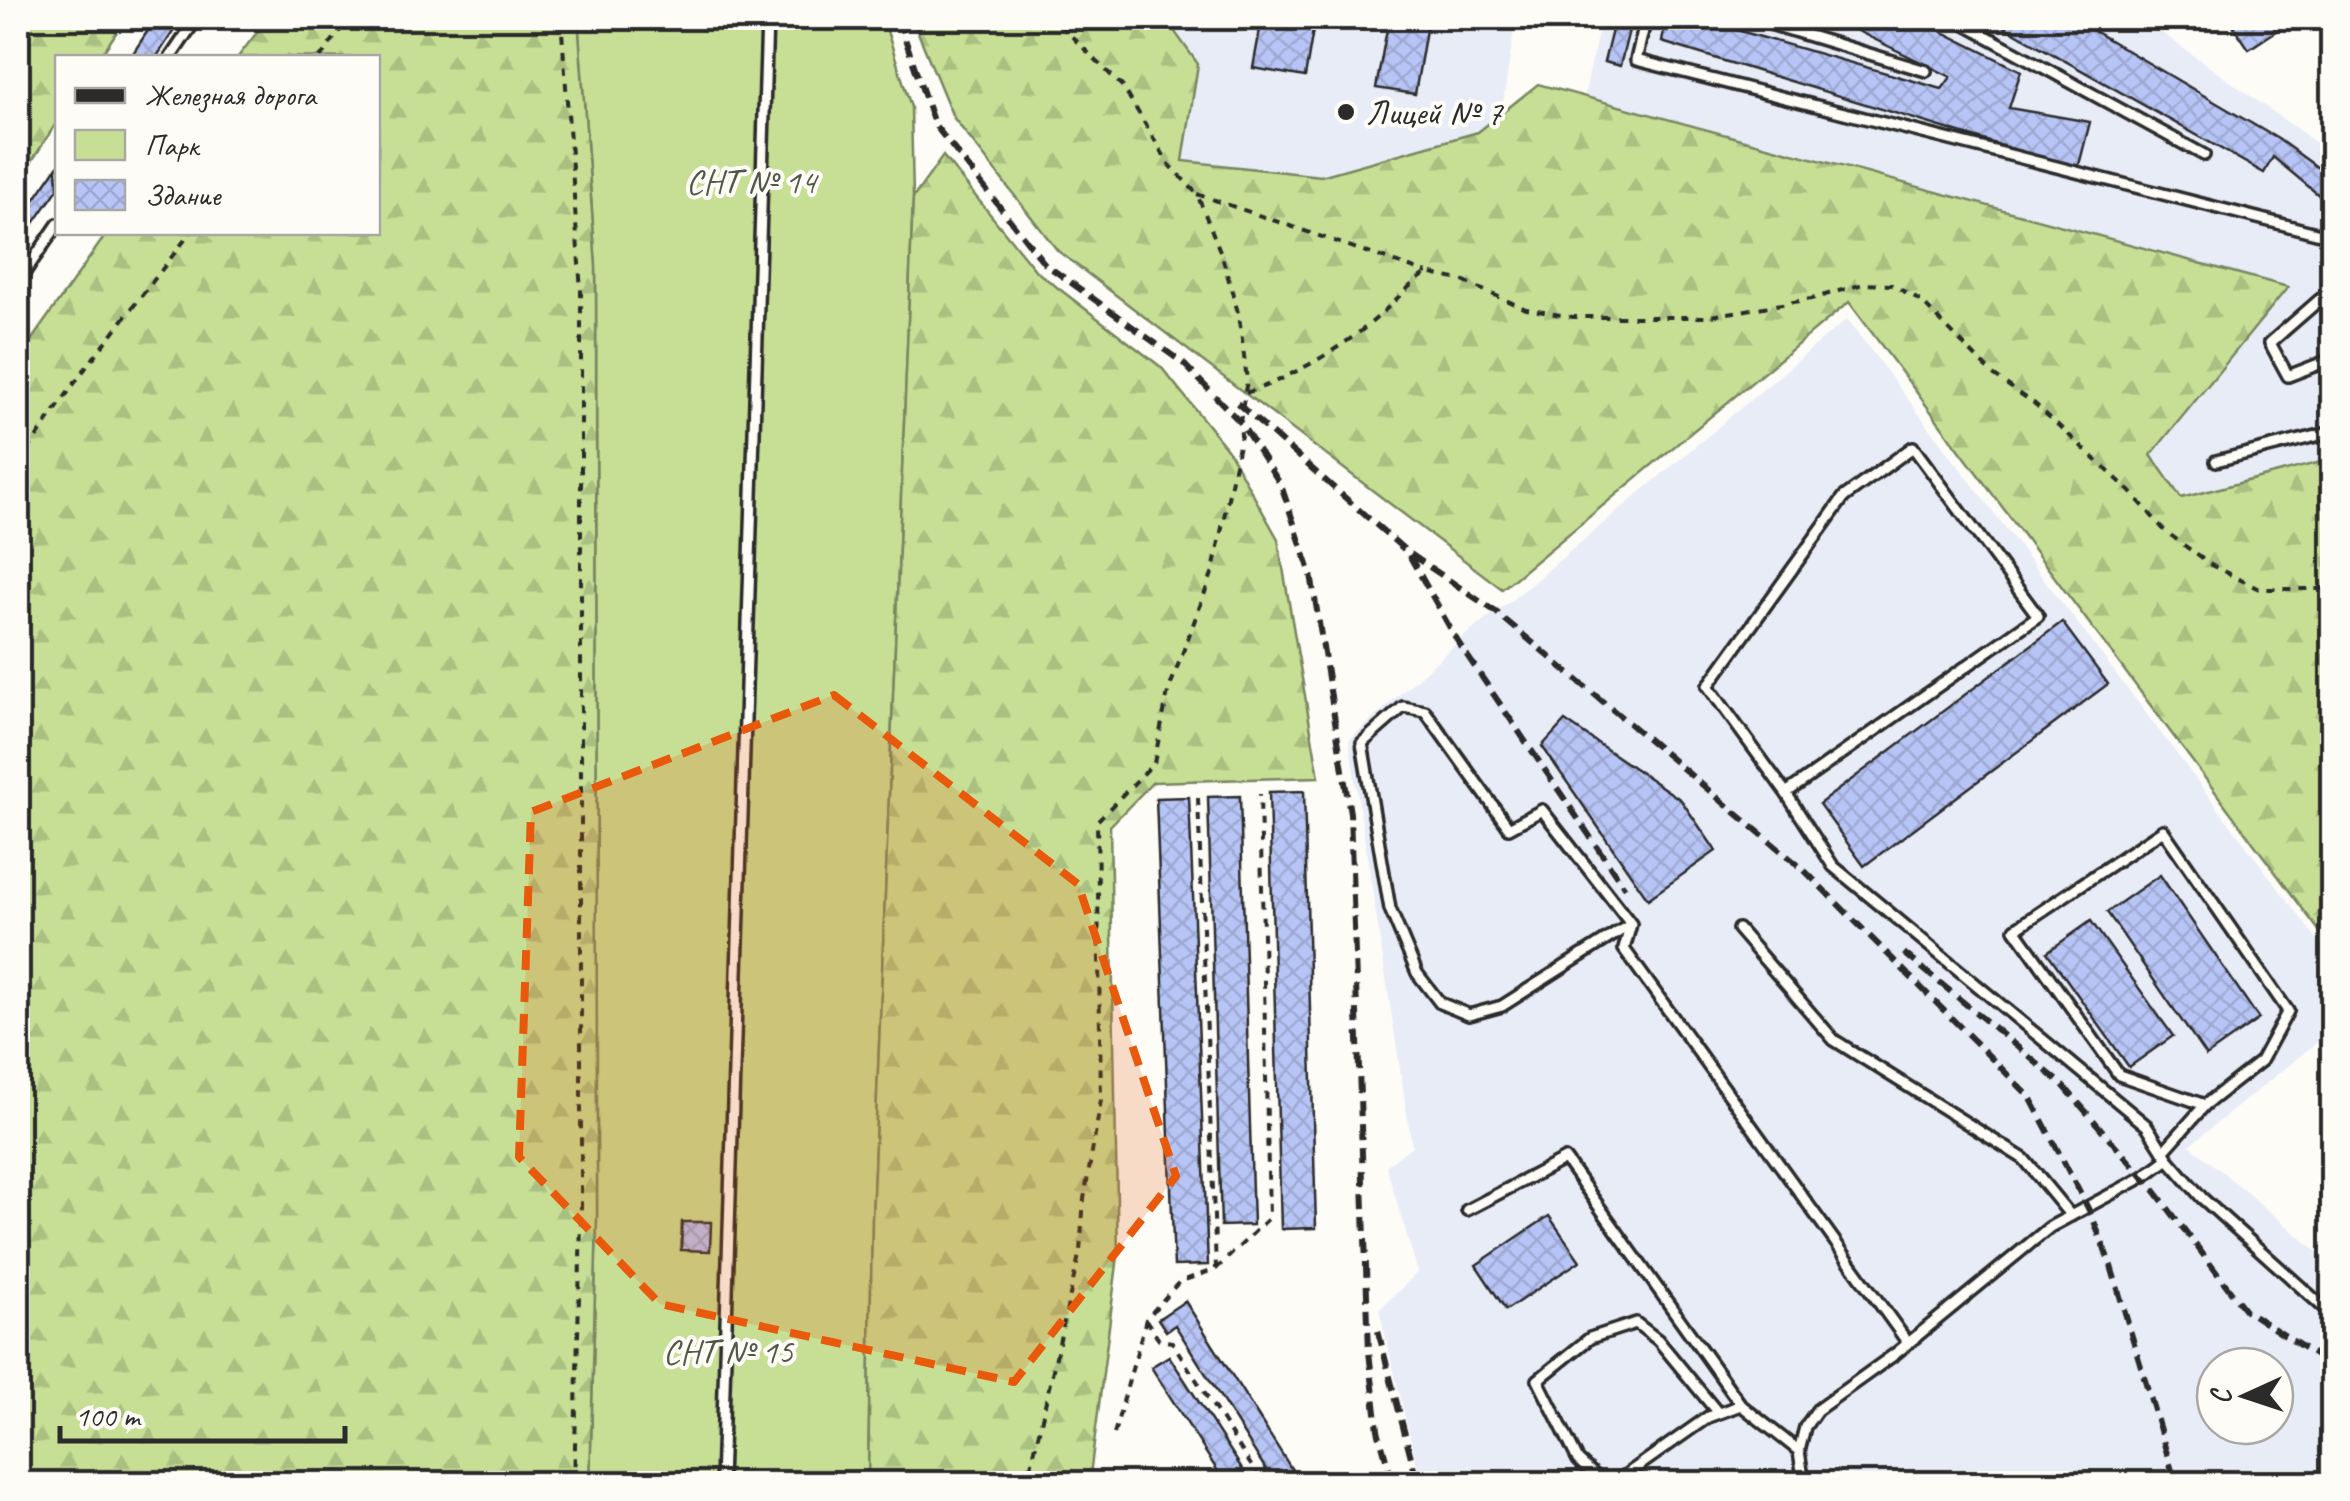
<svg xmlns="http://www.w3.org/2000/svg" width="2350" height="1501" font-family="Caveat,sans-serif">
  <defs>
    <pattern id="forest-firs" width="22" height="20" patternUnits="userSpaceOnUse" patternTransform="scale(2.5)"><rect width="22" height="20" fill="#c6df95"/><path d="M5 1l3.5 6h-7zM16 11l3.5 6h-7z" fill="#aac081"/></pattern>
    <pattern id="building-cross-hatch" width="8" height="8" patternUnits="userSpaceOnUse" patternTransform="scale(2.5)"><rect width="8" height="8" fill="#b7c5f6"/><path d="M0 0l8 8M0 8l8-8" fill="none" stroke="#9ea9d3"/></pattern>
  </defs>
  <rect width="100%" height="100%" fill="#fdfcf7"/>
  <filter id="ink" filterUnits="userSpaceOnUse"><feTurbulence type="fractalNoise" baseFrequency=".01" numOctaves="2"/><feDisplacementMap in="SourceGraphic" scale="20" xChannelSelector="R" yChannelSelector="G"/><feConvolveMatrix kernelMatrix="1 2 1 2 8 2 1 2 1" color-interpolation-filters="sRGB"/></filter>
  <g filter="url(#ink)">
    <path fill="#e8ecf7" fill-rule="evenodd" d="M1168,18H1516L1486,215L1182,160L1198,64Z
      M1601,18H2141L2332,154V459L2181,499L2151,455L2287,287L1584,97Z
      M1847,319L2332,959V1030L2190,1145L2332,1264V1483H1426L1417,1465L1379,1310L1418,1272L1386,1166L1412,1146L1349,740L1477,625L1511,601ZM2215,1366H2275V1426H2215Z"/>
    <path fill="#c6df95" stroke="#788560" stroke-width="2.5" d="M578,18H883L911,107L913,198L872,1220L868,1483H590L597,1216L596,267Z"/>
    <path fill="url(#forest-firs)" stroke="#788560" stroke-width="2.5" d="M18,18H126L100,57L58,58L57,122L18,183Z
      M268,18H578L596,267L597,1216L590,1483H18V359L107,233L378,232V58L238,57Z
      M912,18H1165L1198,64L1183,161L1321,176L1478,132L1538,84L2288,287L2151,455L2181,498L2332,459V948L1849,302L1502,589L1058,251L953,117Z
      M943,156L1036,271L1161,367L1228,450L1278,539L1319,777L1153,782L1110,826L1118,1256L1089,1483H868L872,1220L913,198Z"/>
    <path fill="url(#building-cross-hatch)" stroke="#2b2b2b" stroke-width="2.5" d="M156,18H182L156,58H130Z
      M1262,18H1315L1305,77L1253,68Z
      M1389,18H1428L1415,94L1376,88Z
      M1615,18H1632L1620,66L1604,62Z
      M1666,18H1695L1942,89L1951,77L1831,18H1915L2021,71L2009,108L2090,122L2078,169L1662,42Z
      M1989,18L2075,20L2278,139L2332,178V206L2273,157L2264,173Z
      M2228,18H2296L2249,49Z
      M57,167L58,189L18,246V223Z
      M2062,622L2108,684L1864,866L1819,804Z
      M1565,721L1681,800L1716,851L1648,899L1542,746Z
      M1304,791L1316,1228L1281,1229L1269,792Z
      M1240,796L1253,1225L1221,1226L1208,797Z
      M1189,797L1208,1265L1174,1266L1156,798Z
      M2160,875L2259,1019L2206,1056L2107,912Z
      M2091,921L2173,1036L2129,1067L2047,952Z
      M1549,1216L1580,1261L1506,1310L1476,1265Z
      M682,1222H711L710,1251L681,1250Z
      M1185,1301L1301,1484H1275L1175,1325L1166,1331L1158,1319Z
      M1169,1356L1252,1484H1226L1151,1367Z"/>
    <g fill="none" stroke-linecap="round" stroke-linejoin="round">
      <defs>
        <path id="lane" d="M1646,18L1636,60L2332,237
          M1750,18L1926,71
          M1953,18L2204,155
          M170,58L197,18
          M18,282L58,224
          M2332,293L2325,295L2270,343L2288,376L2332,359
          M2216,461L2332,432
          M1786,793L2038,616L1913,447L1844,497L1708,686L1786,793L1833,866L2147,1126L2168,1159
          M1631,924L1502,1006L1469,1015L1440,1003L1417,973L1390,909L1362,743L1403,707L1425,711L1509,828L1542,810L1631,924L1624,949L1908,1343
          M1738,929L1834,1040L2024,1159L2071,1216
          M2163,1152L2205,1105L2261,1061L2288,1011L2163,830L2015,929L2119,1075L2205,1105
          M1467,1210L1565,1159L1741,1405L1799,1451
          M721,1484L767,18
          M1604,1484L1578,1460L1538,1380L1590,1338L1636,1323L1658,1340L1718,1413
          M1613,1484L1708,1417L1741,1405
          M1804,1484L1799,1451L1805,1427L1817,1410L1895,1354L2050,1227L2143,1177L2168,1159L2202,1198L2332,1315"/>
      </defs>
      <use href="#lane" stroke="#2b2b2b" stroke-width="16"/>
      <path stroke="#2b2b2b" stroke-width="4" stroke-dasharray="8 8" stroke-linecap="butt" d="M561,18L581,291V1222L574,1484
        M320,58L349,18
        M1197,194L1427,273
        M1246,393C1289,379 1348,345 1381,314C1397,299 1409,285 1427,273L1460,280L1526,309L1572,317H1705L1811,299L1863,284L1893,285L1922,302L1993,375L2035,404L2131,492L2164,530L2209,564L2259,589H2317L2332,586
        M18,464L81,374L191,232
        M1198,798L1216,1269
        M1146,1320L1159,1340L1172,1342L1263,1484
        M1114,1434L1146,1319L1179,1282L1216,1269L1269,1218L1260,794
        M1027,1484L1080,1251L1084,1199L1101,1100L1097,821L1154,763L1168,692L1213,571L1241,435L1240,422L1247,380L1239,316L1222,256L1197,194L1169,164L1123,87L1053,18"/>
      <use href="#lane" stroke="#fdfcf7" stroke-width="9"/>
      <path stroke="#2b2b2b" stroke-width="6" stroke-dasharray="15 8" stroke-linecap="butt" d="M898,18L934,124L1045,264L1183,363L1240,422L1281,485L1311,574L1350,813L1369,1352L1378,1430L1393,1484
        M1237,403L1406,551L1496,612L1804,870L2030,1097L2092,1216L2111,1266L2176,1484
        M1409,555L1458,642L1625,888
        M1904,953L2062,1084L2155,1191L2245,1310L2332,1366
        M1378,1331L1418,1484"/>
    </g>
  </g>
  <path fill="#e8590c" fill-opacity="0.2" stroke="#e8590c" stroke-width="8" stroke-dasharray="20 12" stroke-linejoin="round" d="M834,695L1078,884L1176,1176L1014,1382L660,1304L519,1157L531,812Z"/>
  <circle fill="#2b2b2b" stroke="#fdfcf7" stroke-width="4" cx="1346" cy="112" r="10"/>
  <g text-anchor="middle" stroke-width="8" stroke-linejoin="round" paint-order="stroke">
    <g font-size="35" fill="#2b2b2b" stroke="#fdfcf7" text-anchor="start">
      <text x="1366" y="124">Лицей № 7</text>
    </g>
    <g font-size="35" fill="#525846" stroke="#fdfcf7">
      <text x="751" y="193">СНТ № 14</text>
      <text x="728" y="1363">СНТ № 15</text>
    </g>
  </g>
  <rect width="2350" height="1501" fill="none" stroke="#fdfcf7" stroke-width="60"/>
  <rect x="30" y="30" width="2290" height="1441" fill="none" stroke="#2b2b2b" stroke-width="4" filter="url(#ink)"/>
  <rect x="55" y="55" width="325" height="180" fill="#fdfcf7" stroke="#a9a8a5" stroke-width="2.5"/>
  <rect x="75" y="88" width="50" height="15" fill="#2b2b2b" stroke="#a9a8a5" stroke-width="2.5"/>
  <text x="145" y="105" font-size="30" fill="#2b2b2b">Железная дорога</text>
  <rect x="75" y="130" width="50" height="30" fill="#c6df95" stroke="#a9a8a5" stroke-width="2.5"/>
  <text x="145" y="155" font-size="30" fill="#2b2b2b">Парк</text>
  <rect x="75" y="180" width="50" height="30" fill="url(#building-cross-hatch)" stroke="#a9a8a5" stroke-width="2.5"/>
  <text x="145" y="205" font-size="30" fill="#2b2b2b">Здание</text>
  <g transform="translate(2245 1396) rotate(267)"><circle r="48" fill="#fdfcf7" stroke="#a9a8a5" stroke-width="2.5"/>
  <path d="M0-8L18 38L0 25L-18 38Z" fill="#2b2b2b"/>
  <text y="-15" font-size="28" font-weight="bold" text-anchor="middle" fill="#2b2b2b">С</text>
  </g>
  <path d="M60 1426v15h285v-15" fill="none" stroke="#2b2b2b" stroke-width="5"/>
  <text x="75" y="1426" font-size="30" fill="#2b2b2b" stroke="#fdfcf7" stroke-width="8" paint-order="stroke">100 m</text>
</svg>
